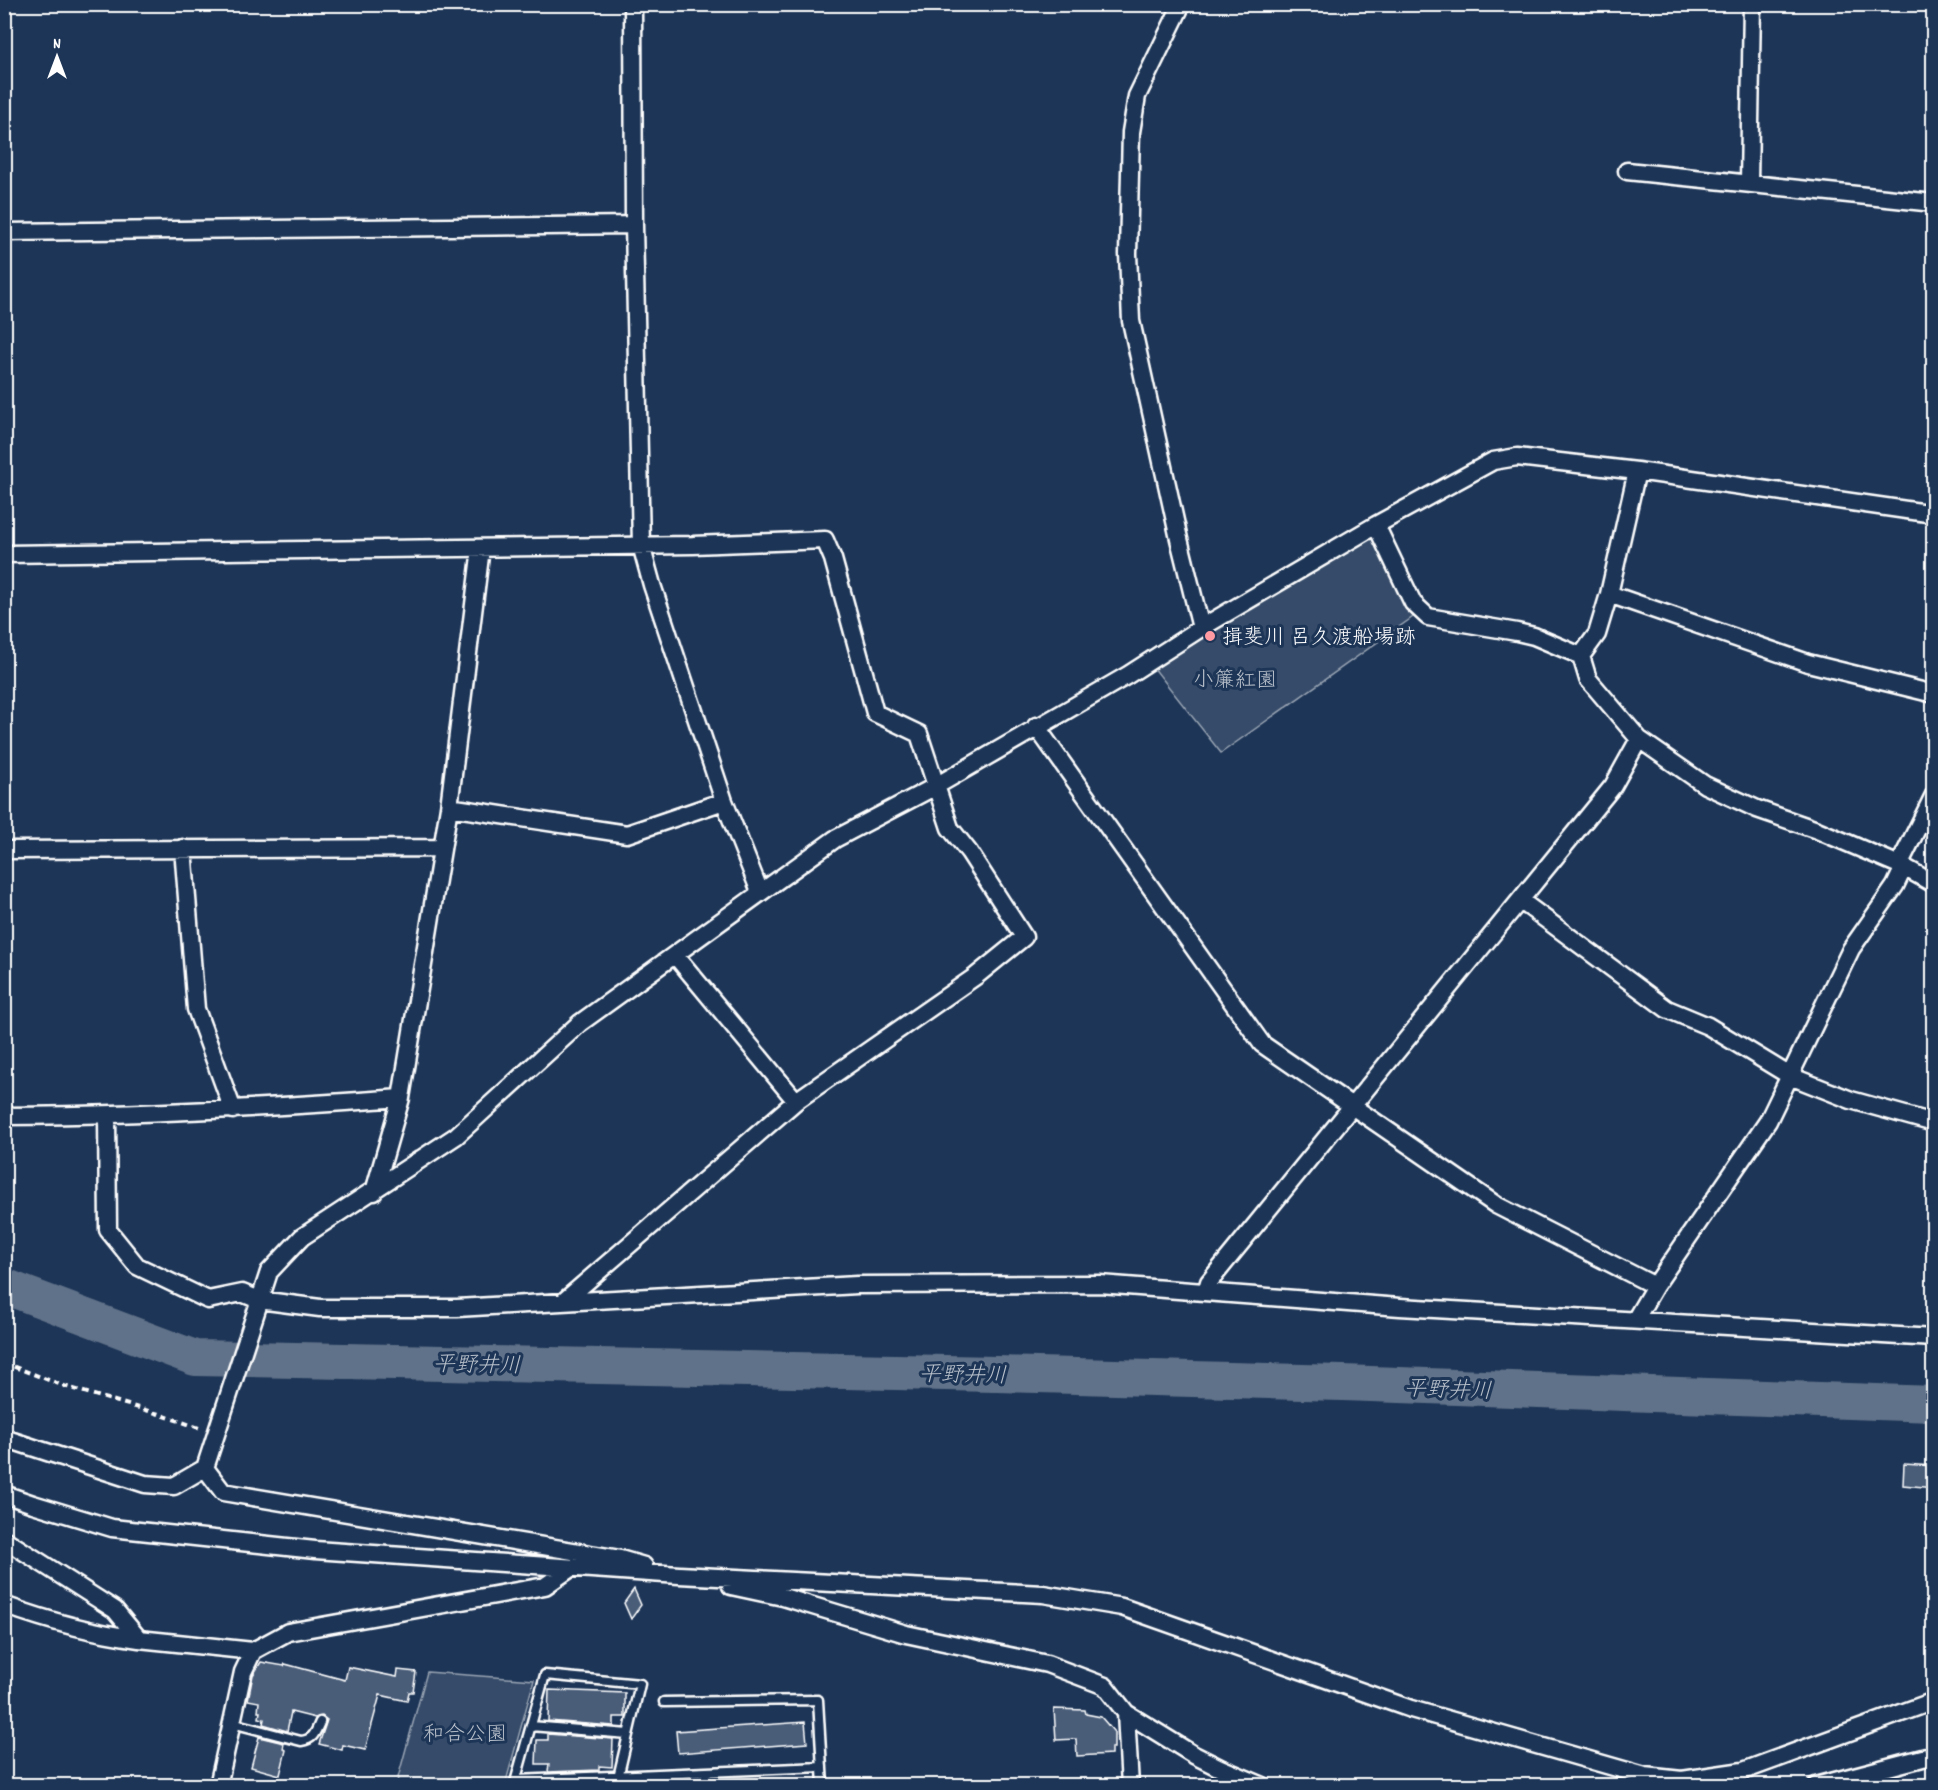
<svg xmlns="http://www.w3.org/2000/svg" width="1938" height="1790" font-family="Dekko,'Klee One',sans-serif">
  <rect width="100%" height="100%" fill="#1d3557"/>
  <filter id="ink" filterUnits="userSpaceOnUse"><feTurbulence type="fractalNoise" baseFrequency=".0167" numOctaves="2"/><feDisplacementMap in="SourceGraphic" scale="12" xChannelSelector="R" yChannelSelector="G"/><feConvolveMatrix kernelMatrix="1 2 1 2 8 2 1 2 1" color-interpolation-filters="sRGB"/></filter>
  <g filter="url(#ink)">
    <path fill="#364b69" stroke="#9aa5b4" stroke-width="1.5" d="M1372,533L1413,617L1221,753L1153,667Z
      M427,1672L534,1680L505,1785H396Z"/>
    <g fill="none" stroke-linecap="round" stroke-linejoin="round">
      <path stroke="#617289" stroke-width="36" d="M4,1286L195,1358L997,1374L1343,1383L1934,1404"/>
    </g>
    <path fill="#4a5d79" stroke="#fff" stroke-width="1.5" d="M1904,1464L1934,1466V1488L1903,1485Z
      M634,1589L641,1605L631,1619L624,1603Z
      M261,1662L284,1666L285,1664L345,1680L348,1667L397,1677L398,1670L416,1672L413,1692H409L407,1701L380,1695L365,1750L343,1745L342,1750L319,1744L327,1720L322,1716L315,1718L291,1712L287,1731L263,1724L264,1719L259,1718L260,1712H258L259,1702L248,1700L253,1675Z
      M549,1690L625,1693V1717H614V1726L548,1721Z
      M1054,1709L1085,1710L1086,1714L1101,1717L1114,1732V1748H1111V1754L1077,1756L1076,1739L1056,1740Z
      M805,1722L807,1743L678,1753L676,1731Z
      M548,1734L613,1739L612,1767L599,1766V1770L548,1772L549,1764H536L537,1740H548Z
      M259,1737L284,1743L283,1749L286,1750L280,1775L251,1767Z"/>
    <g fill="none" stroke-linecap="round" stroke-linejoin="round">
      <defs>
        <path id="service" d="M664,1702L818,1700L823,1786
          M232,1723L301,1741C314,1739 315,1733 320,1722
          M531,1726L628,1734
          M516,1780L822,1767
          M514,1786L545,1675L640,1684L616,1786"/>
        <path id="minor" d="M633,4L634,225L641,545L652,585L724,801L760,892
          M1182,4L1137,96L1131,132L1128,254L1131,321L1179,539L1201,628
          M1627,171L1934,203
          M1749,183L1752,4
          M4,232L634,225
          M1376,525L1413,603L1428,617L1517,632L1534,636L1581,656L1588,679L1639,739L1705,785L1757,809L1817,830L1904,867L1934,884
          M4,554L693,545L825,540L833,559L875,713L919,734L950,828L969,852L1024,937L976,976L796,1101L563,1302
          M1609,594L1808,663L1934,694
          M1581,656L1597,634L1609,594L1637,471
          M1036,726L1262,1044L1496,1205L1655,1286
          M449,807L627,834L724,801
          M183,848L196,1009L233,1110
          M4,850L442,848
          M1899,865L1934,795
          M1521,901L1667,1009L1708,1026L1790,1076L1851,1100L1934,1123
          M675,955L796,1101
          M107,1115L108,1230L137,1266L208,1300L242,1293L259,1300L320,1308H457L857,1285L1100,1284L1400,1307L1934,1338
          M4,1116C138,1115 268,1108 401,1098
          M374,1192L401,1098L449,807L481,548
          M1206,1292L1209,1282L1613,786L1639,739
          M1635,1320L1655,1286L1768,1121L1851,949L1895,886L1904,867
          M4,1438L145,1484L174,1486L205,1468L269,1272L302,1237L456,1136L580,1023L835,839L936,786L1128,675L1201,628L1376,525L1493,461L1517,457L1637,471L1934,514
          M205,1468L223,1492L620,1559L644,1566
          M4,1494L33,1504L112,1528L315,1550L679,1575L1043,1594L1122,1607L1411,1709L1645,1776L1682,1780L1743,1771L1934,1701
          M4,1539L115,1610L139,1639L253,1651L288,1632L545,1586L571,1568
          M731,1586L783,1597L906,1634L1047,1664L1105,1686L1126,1713L1194,1755L1220,1768L1263,1786
          M4,1605C48,1621 94,1633 139,1639
          M1126,1713L1130,1786
          M218,1786L243,1672L253,1651
          M1816,1786L1934,1755"/>
      </defs>
      <use href="#service" stroke="#fff" stroke-width="13"/>
      <use href="#minor" stroke="#fff" stroke-width="21"/>
      <path stroke="#fff" stroke-width="4" stroke-dasharray="6 4.5" stroke-linecap="butt" d="M4,1363L67,1387L159,1414L202,1429"/>
      <use href="#service" stroke="#1d3557" stroke-width="8"/>
      <use href="#minor" stroke="#1d3557" stroke-width="16"/>
    </g>
  </g>
  <circle fill="#ff9aa2" stroke="#1d3557" stroke-width="2" cx="1210" cy="636" r="6"/>
  <g text-anchor="middle" stroke-width="6" stroke-linejoin="round" paint-order="stroke">
    <g font-size="21" fill="#fff" stroke="#1d3557" text-anchor="start">
      <text x="1222" y="643">揖斐川 呂久渡船場跡</text>
    </g>
    <g font-size="21" fill="#b9c0ca" stroke="#1d3557">
      <text x="1235" y="686">小簾紅園</text>
      <text x="465" y="1740">和合公園</text>
    </g>
    <g font-size="22" font-style="italic" fill="#b8c0ca" stroke="#1d3557">
      <text transform="translate(477 1363) rotate(1)" y="8">平野井川</text>
      <text transform="translate(963 1373) rotate(1)" y="8">平野井川</text>
      <text transform="translate(1448 1388) rotate(2)" y="8">平野井川</text>
    </g>
  </g>
  <rect width="1938" height="1790" fill="none" stroke="#1d3557" stroke-width="24"/>
  <rect x="12" y="12" width="1914" height="1766" fill="none" stroke="#fff" stroke-width="2" filter="url(#ink)"/>
  <g transform="translate(57 57)" stroke="#1d3557" stroke-width="4.5" paint-order="stroke">
  <path d="M0-4.5L10 22L0 15L-10 22Z" fill="#ffffff"/>
  <text y="-9" font-size="16" font-weight="bold" text-anchor="middle" fill="#ffffff">N</text>
  </g>
</svg>
